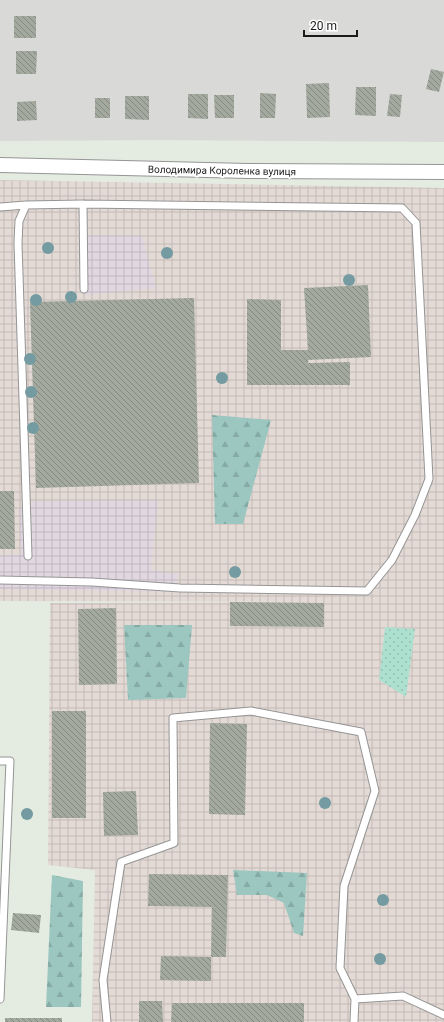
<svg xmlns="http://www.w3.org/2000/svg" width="444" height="1022" font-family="Roboto,sans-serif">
  <defs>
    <pattern id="industrial-grid" width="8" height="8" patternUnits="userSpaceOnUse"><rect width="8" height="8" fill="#e4dad5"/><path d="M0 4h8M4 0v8" fill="none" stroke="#c3bab6"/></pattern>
    <pattern id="grass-dots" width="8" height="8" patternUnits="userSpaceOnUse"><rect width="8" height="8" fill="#ade0cf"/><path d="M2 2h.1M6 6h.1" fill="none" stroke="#94c0b1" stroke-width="1.8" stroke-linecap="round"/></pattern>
    <pattern id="forest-firs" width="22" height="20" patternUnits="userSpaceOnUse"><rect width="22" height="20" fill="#9cc6c0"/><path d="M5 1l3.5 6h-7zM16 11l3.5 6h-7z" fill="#86aaa4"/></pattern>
    <pattern id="plaza-grid" width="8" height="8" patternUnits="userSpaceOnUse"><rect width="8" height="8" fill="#e1d7e0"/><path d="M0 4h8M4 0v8" fill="none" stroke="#c0b8c0"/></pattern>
    <pattern id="building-back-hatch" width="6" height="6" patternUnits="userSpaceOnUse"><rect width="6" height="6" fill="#a3a99e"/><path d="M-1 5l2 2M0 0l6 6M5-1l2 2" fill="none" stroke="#848980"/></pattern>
  </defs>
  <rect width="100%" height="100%" fill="#e4ece2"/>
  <path fill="#d9d9d8" d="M0,0H444V142L159,140L0,141Z"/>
  <path fill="url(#industrial-grid)" d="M0,180L444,188V1022H92L95,870L48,865L50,603L294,602L0,601Z"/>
  <path fill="url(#grass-dots)" d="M385,627L415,629L406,697L379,680Z"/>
  <path fill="url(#forest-firs)" d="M212,415L271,420L243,524H215Z
    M124,625H192L186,698L128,700Z
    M233,870L307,873L303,936L294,933L284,903L267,895H237Z
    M52,875L83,881L81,1007H46Z"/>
  <path fill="url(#plaza-grid)" d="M83,235L142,236L156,288L85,295Z
    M158,500L151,570L178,574L175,592L0,589V556L21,554L19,508L35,501Z"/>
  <path fill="url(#building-back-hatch)" d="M14,16H36V38H14Z
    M16,51H37L36,74H16Z
    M431,69L444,72L439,92L426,89Z
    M329,83L330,117L307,118L306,84Z
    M356,87H376V116L355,115Z
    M260,93L276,94L275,118H260Z
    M188,94H208V119L188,118Z
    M390,94L402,95L400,117L387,116Z
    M214,95H234V118H215Z
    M125,96H149V120L125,119Z
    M95,98H110V118H95Z
    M36,101L37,120L17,121V102Z
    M368,285L371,357L308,360V363L350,362V385H247V299L281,300V350H308L304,288Z
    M194,298L199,483L36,488L30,302Z
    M0,491H14L15,549H0Z
    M230,602L324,603V627L230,626Z
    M116,608L117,684L79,685L78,609Z
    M52,711H86V818H52Z
    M210,723L247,724L245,815L209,814Z
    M136,791L138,835L104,836L103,792Z
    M149,874L228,875L226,957H211L212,907L148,906Z
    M13,913L41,915L39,933L11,930Z
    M161,956L211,957V981L160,980Z
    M139,1001H162L163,1022H139Z
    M172,1003H304V1022H171Z
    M5,1018H62V1022H5Z"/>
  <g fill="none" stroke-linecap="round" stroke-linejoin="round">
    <defs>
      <path id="service" d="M0,207L26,205
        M28,556L18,243L19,221L26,205L83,204
        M0,580L92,582L180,588L367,591L392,560L415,515L429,479L416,223L402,208L83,204L84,289
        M0,761H10L0,999
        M355,999L403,996L444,1015
        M107,1022L103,980L121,862L174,843L173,718L251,711L361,732L375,791L344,886L340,968L355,999L354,1022"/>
      <path id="minor" d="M0,165L248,171L444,172"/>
    </defs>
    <use href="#service" stroke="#959595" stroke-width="9"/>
    <use href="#minor" stroke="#959595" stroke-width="16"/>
    <use href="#service" stroke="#fff" stroke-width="7"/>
    <use href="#minor" stroke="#fff" stroke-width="14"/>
  </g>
  <g fill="#749ba1">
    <circle cx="48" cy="248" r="6"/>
    <circle cx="167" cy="253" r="6"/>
    <circle cx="349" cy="280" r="6"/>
    <circle cx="71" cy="297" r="6"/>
    <circle cx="36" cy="300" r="6"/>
    <circle cx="30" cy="359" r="6"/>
    <circle cx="222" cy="378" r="6"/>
    <circle cx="31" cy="392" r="6"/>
    <circle cx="33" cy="428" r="6"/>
    <circle cx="235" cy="572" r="6"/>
    <circle cx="325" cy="803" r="6"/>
    <circle cx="27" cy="814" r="6"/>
    <circle cx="383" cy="900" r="6"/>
    <circle cx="380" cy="959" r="6"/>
  </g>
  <g text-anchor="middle" stroke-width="4" stroke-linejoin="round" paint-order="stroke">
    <g font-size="10" fill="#1b1b1b" stroke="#fff">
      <text transform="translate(222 170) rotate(1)" y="4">Володимира Короленка вулиця</text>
    </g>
  </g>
  <path d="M304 30v6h53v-6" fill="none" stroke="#1b1b1b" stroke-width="2"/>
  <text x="310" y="30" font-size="12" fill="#1b1b1b" stroke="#ffffff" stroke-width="3" paint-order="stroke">20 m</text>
</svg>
